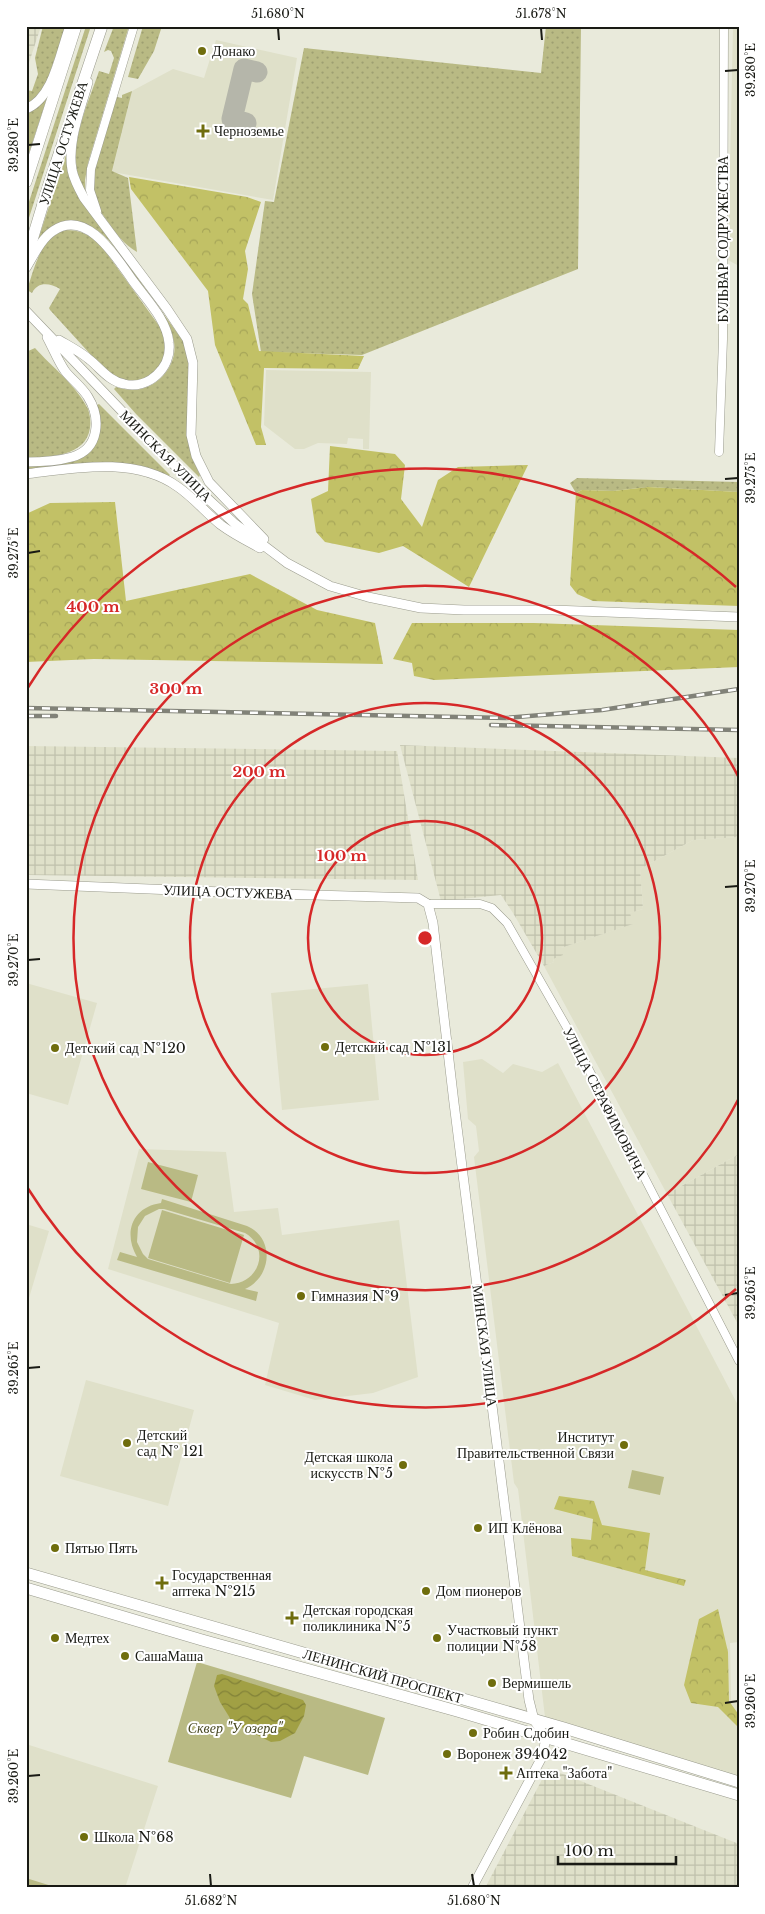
<svg xmlns="http://www.w3.org/2000/svg" width="765" height="1914" font-family="'Libre Baskerville',serif">
  <defs>
    <pattern id="industrial-grid" width="8" height="8" patternUnits="userSpaceOnUse" patternTransform="scale(1.25)"><rect width="8" height="8" fill="#dfe0c9"/><path d="M0 4h8M4 0v8" fill="none" stroke="#bfc0ac"/></pattern>
    <pattern id="grass-dots" width="8" height="8" patternUnits="userSpaceOnUse" patternTransform="scale(1.25)"><rect width="8" height="8" fill="#b9ba84"/><path d="M2 2h.1M6 6h.1" fill="none" stroke="#9e9f71" stroke-width="1.8" stroke-linecap="round"/></pattern>
    <pattern id="forest-crowns" width="20" height="18" patternUnits="userSpaceOnUse" patternTransform="scale(1.25)"><rect width="20" height="18" fill="#c2c166"/><path d="M2 6a3 3 0 1 1 6 0M12 15a3 3 0 1 1 6 0" fill="none" stroke="#a6a558"/></pattern>
    <pattern id="water-waves" width="16" height="10" patternUnits="userSpaceOnUse" patternTransform="scale(1.25)"><rect width="16" height="10" fill="#a1a044"/><path d="M0 5q4-4 8 0t8 0" fill="none" stroke="#828238"/></pattern>
  </defs>
  <rect width="100%" height="100%" fill="#e9eadb"/>
  <path fill="#dfe0c9" d="M733,26H739V266L728,260Z
    M216,40L297,58L273,200L112,172L132,91L173,69L204,78Z
    M266,370L371,372L369,449H363V439L348,438L347,444L318,443L304,449H295L264,425Z
    M739,837V1154L667,1194L544,966L554,962L553,959L561,948L632,924L629,913L643,909L640,869L693,840Z
    M26,983L97,1003L68,1105L26,1093Z
    M368,984L379,1100L282,1110L271,993Z
    M482,1059L503,1073L513,1064L542,1072L558,1063L739,1407V1642L730,1643L731,1700L739,1702V1780L545,1717L518,1489L514,1483L474,1157L479,1151L476,1126L468,1119L463,1062Z
    M139,1149L226,1152L234,1212L278,1208L282,1235L399,1220L418,1377L373,1393L315,1400L265,1385L279,1323L108,1269Z
    M26,1224L49,1231L26,1308Z
    M86,1380L194,1410L168,1506L60,1476Z
    M26,1744L158,1786L125,1888H26Z"/>
  <path fill="url(#industrial-grid)" d="M26,26H41L26,72Z
    M400,745L739,758V837L693,840L640,869L643,909L630,913L633,924L561,948L563,955L553,959L554,962L544,966L513,913L501,895L441,901Z
    M26,746L397,751L418,880L26,875Z
    M739,1154V1326L667,1194Z
    M548,1768L739,1844V1888H485Z"/>
  <path fill="url(#grass-dots)" d="M43,26H66L47,81L39,96L26,105V90L32,91L38,74L35,58Z
    M86,26H91L26,227V211Z
    M114,26H129L88,163L85,180V193C63,154 86,110 99,71L109,74L114,58L111,51L108,50L104,52Z
    M143,26H162L154,51L138,79L128,77Z
    M546,26H581L578,269L362,355L261,352L252,294L265,201L274,202L304,48L541,73Z
    M132,91L112,171L128,178L137,252C124,244 116,234 108,222C103,215 97,207 95,198C88,170 106,131 114,104L117,97L122,98V95Z
    M47,98L26,162V114L37,108Z
    M66,155L67,167L99,224L183,341L187,350L189,369L187,411L188,439L194,462L200,475L199,477L136,414L114,389L116,387C122,389 128,390 135,390C158,388 178,365 174,342C171,320 153,301 140,283C122,259 105,222 71,222C54,222 46,231 37,243Z
    M65,230C80,230 88,234 100,244L160,327C169,346 166,373 142,379C135,381 129,382 122,380C115,377 109,372 102,367L50,310L49,308L60,289C50,283 38,281 32,293L27,290C35,266 40,239 65,230Z
    M35,348C52,367 76,385 88,409C90,415 91,422 90,428C86,457 48,457 26,458V352Z
    M99,404L170,475L168,477L146,467L129,465L26,471V466L66,462L96,443L101,425L97,405Z
    M577,478L739,482V492L648,487L613,491L582,490L576,493L570,483Z"/>
  <path fill="url(#forest-crowns)" d="M129,177L247,197L261,202L245,251L248,269L243,299L248,304L259,351L364,356L358,369L264,368L261,427L266,445H256L215,345L208,291L131,189Z
    M330,446L395,454L405,465L401,499L422,527L438,480L458,467L528,465L469,587L403,546L379,553L325,542L316,532L311,499L328,491Z
    M648,487L739,492V606L593,601L577,594L570,585L576,493L582,490L613,491Z
    M115,502L126,601L250,574L317,610L375,623L383,664L94,659L26,662V514L50,503Z
    M412,623H534L739,630V667L434,680L414,676L412,663L393,659Z
    M559,1496L594,1501L602,1525L650,1533L645,1570L686,1580L684,1586L572,1556L571,1538L591,1540L593,1519L554,1509Z
    M718,1609L728,1652L729,1701L739,1715V1728L718,1707L691,1703L684,1685L699,1619Z"/>
  <path fill="#b9ba84" fill-rule="evenodd" d="M148,1162L198,1175L191,1202L141,1189Z
    M162,1199L247,1226C275,1238 272,1277 245,1289L258,1292L256,1301L117,1260L120,1252L137,1257C123,1233 132,1207 161,1203ZM159,1209H164L245,1233C271,1248 259,1283 231,1284L148,1259L143,1254L137,1242L138,1227L145,1216Z
    M162,1210L244,1235L230,1283L148,1258Z
    M632,1470L664,1477L660,1495L628,1488Z
    M197,1662L385,1718L368,1775L304,1756L291,1798L168,1762Z
    M26,1878L58,1888H26Z"/>
  <path fill="url(#water-waves)" d="M222,1674L303,1700L306,1705L304,1716L295,1733L280,1741L271,1742L233,1723L220,1702L214,1686L217,1675Z"/>
  <g fill="none" stroke-linecap="round" stroke-linejoin="round">
    <path stroke="#b5b6aa" stroke-width="21" d="M246,123L232,119L244,69L257,72"/>
    <defs>
      <path id="minor" d="M97,211L90,190L91,169L134,26
        M719,452L723,339L724,26
        M428,904H480L492,908L507,923L570,1033L739,1361"/>
      <path id="tertiary" d="M88,82C81,109 67,141 72,170C74,180 79,189 84,198L167,309L187,339L193,363L191,435L196,456L209,482L264,539
        M26,109C54,98 60,52 70,26
        M26,268C34,255 41,239 53,231C87,207 117,259 133,281C146,299 167,320 169,343C172,368 148,390 124,384C109,381 101,369 90,360C81,352 69,346 59,340
        M26,311L161,452L208,499L234,523L287,563L330,586L368,597L421,608L464,610H553L739,617
        M26,462C41,462 58,461 72,457C100,449 101,418 88,397C82,387 72,380 65,371C58,361 53,348 47,337
        M26,474C75,468 135,456 178,487C194,498 206,513 221,525C233,534 247,541 260,548
        M26,884L248,893L418,898L428,904L433,923L454,1103L529,1700L534,1720L546,1738L542,1757L472,1888"/>
      <path id="primary" d="M26,182L76,26
        M26,260L49,184L102,26
        M26,1573L564,1728L739,1782
        M26,1588L202,1640L457,1711L739,1795"/>
    </defs>
    <use href="#minor" stroke="#9a9b8d" stroke-width="9"/>
    <use href="#tertiary" stroke="#9a9b8d" stroke-width="10"/>
    <use href="#primary" stroke="#9a9b8d" stroke-width="12"/>
    <use href="#minor" stroke="#fff" stroke-width="8"/>
    <use href="#tertiary" stroke="#fff" stroke-width="9"/>
    <use href="#primary" stroke="#fff" stroke-width="11"/>
    <defs>
      <path id="rail" d="M26,708L506,718L602,710L739,689
        M26,716H56
        M491,725L739,730"/>
    </defs>
    <use href="#rail" stroke="#818278" stroke-width="4.5"/>
    <use href="#rail" stroke="#fff" stroke-width="2.5" stroke-dasharray="8" stroke-linecap="butt"/>
  </g>
  <path fill="none" stroke="#191a14" stroke-width="2" d="M278,28L279,40M541,28L542,40M725,71L738,70M28,145L40,144M725,479L738,478M28,553L40,551M725,887L738,886M28,960L40,959M725,1295L738,1293M28,1368L40,1367M725,1703L738,1701M28,1776L40,1775M210,1874L211,1886M472,1874L474,1886"/>
  <g fill="none" stroke="#d62828" stroke-width="2.5">
    <circle cx="425" cy="938" r="117"/>
    <circle cx="425" cy="938" r="235"/>
    <path d="M739 1098A352 352 0 1 1 739 778"/>
    <path d="M736 1289A469 469 0 0 1 27 1187M27 689A469 469 0 0 1 736 587"/>
  </g>
  <g fill="#6f6d0d" stroke="#fff" stroke-width="2">
    <circle cx="202" cy="51" r="5"/>
    <path d="M200.5 123.5h5v5h5v5h-5v5h-5v-5h-5v-5h5z"/>
    <circle cx="325" cy="1047" r="5"/>
    <circle cx="55" cy="1048" r="5"/>
    <circle cx="301" cy="1296" r="5"/>
    <circle cx="127" cy="1443" r="5"/>
    <circle cx="624" cy="1445" r="5"/>
    <circle cx="403" cy="1465" r="5"/>
    <circle cx="478" cy="1528" r="5"/>
    <circle cx="55" cy="1548" r="5"/>
    <path d="M159.5 1575.5h5v5h5v5h-5v5h-5v-5h-5v-5h5z"/>
    <circle cx="426" cy="1591" r="5"/>
    <path d="M289.5 1610.5h5v5h5v5h-5v5h-5v-5h-5v-5h5z"/>
    <circle cx="55" cy="1638" r="5"/>
    <circle cx="437" cy="1638" r="5"/>
    <circle cx="125" cy="1656" r="5"/>
    <circle cx="492" cy="1683" r="5"/>
    <circle cx="473" cy="1733" r="5"/>
    <circle cx="447" cy="1754" r="5"/>
    <path d="M503.5 1765.5h5v5h5v5h-5v5h-5v-5h-5v-5h5z"/>
    <circle cx="84" cy="1837" r="5"/>
  </g>
  <g text-anchor="middle" stroke-width="4" stroke-linejoin="round" paint-order="stroke">
    <g font-size="14" fill="#191a14" stroke="#fff" text-anchor="start">
      <text x="212" y="56">Донако</text>
      <text x="214" y="136">Черноземье</text>
      <text x="335" y="1052">Детский сад №131</text>
      <text x="65" y="1053">Детский сад №120</text>
      <text x="311" y="1301">Гимназия №9</text>
      <text x="137" y="1440">Детский<tspan x="137" dy="16">сад № 121</tspan></text>
      <text x="614" y="1442" text-anchor="end">Институт<tspan x="614" dy="16">Правительственной Связи</tspan></text>
      <text x="393" y="1462" text-anchor="end">Детская школа<tspan x="393" dy="16">искусств №5</tspan></text>
      <text x="488" y="1533">ИП Клёнова</text>
      <text x="65" y="1553">Пятью Пять</text>
      <text x="172" y="1580">Государственная<tspan x="172" dy="16">аптека №215</tspan></text>
      <text x="436" y="1596">Дом пионеров</text>
      <text x="303" y="1615">Детская городская<tspan x="303" dy="16">поликлиника №5</tspan></text>
      <text x="447" y="1635">Участковый пункт<tspan x="447" dy="16">полиции №58</tspan></text>
      <text x="65" y="1643">Медтех</text>
      <text x="135" y="1661">СашаМаша</text>
      <text x="502" y="1688">Вермишель</text>
      <text x="483" y="1738">Робин Сдобин</text>
      <text x="457" y="1759">Воронеж 394042</text>
      <text x="516" y="1778">Аптека "Забота"</text>
      <text x="94" y="1842">Школа №68</text>
    </g>
    <g font-size="14" fill="#191a14" stroke="#fff">
      <text transform="translate(63 143) rotate(-72)" y="5">УЛИЦА ОСТУЖЕВА</text>
      <text transform="translate(723 239) rotate(-90)" y="5">БУЛЬВАР СОДРУЖЕСТВА</text>
      <text transform="translate(166 456) rotate(45)" y="5">МИНСКАЯ УЛИЦА</text>
      <text transform="translate(228 892) rotate(2)" y="5">УЛИЦА ОСТУЖЕВА</text>
      <text transform="translate(605 1103) rotate(63)" y="5">УЛИЦА СЕРАФИМОВИЧА</text>
      <text transform="translate(485 1346) rotate(83)" y="5">МИНСКАЯ УЛИЦА</text>
      <text transform="translate(383 1676) rotate(16)" y="5">ЛЕНИНСКИЙ ПРОСПЕКТ</text>
    </g>
    <g font-size="14" font-style="italic" fill="#474720" stroke="#fff">
      <text x="235" y="1733">Сквер "У озера"</text>
    </g>
  </g>
  <circle cx="425" cy="938" r="8" fill="#d62828" stroke="#fff" stroke-width="2.5"/>
  <g font-size="15" text-anchor="middle" font-weight="bold" fill="#d62828" stroke="#fff" stroke-width="4" stroke-linejoin="round" paint-order="stroke">
    <text x="93" y="612">400 m</text>
    <text x="176" y="694">300 m</text>
    <text x="259" y="777">200 m</text>
    <text x="342" y="861">100 m</text>
  </g>
  <rect width="765" height="1914" fill="none" stroke="#ffffff" stroke-width="55"/>
  <path d="M558 1856v8h118v-8" fill="none" stroke="#191a14" stroke-width="2.5"/>
  <text x="565" y="1856" font-size="15" fill="#191a14" stroke="#ffffff" stroke-width="4" paint-order="stroke">100 m</text>
  <rect x="28" y="28" width="710" height="1858" fill="none" stroke="#191a14" stroke-width="2"/>
  <g font-size="12" text-anchor="middle" fill="#191a14">
    <text x="278" y="18">51.680°N</text>
    <text x="541" y="18">51.678°N</text>
    <text transform="translate(751 70) rotate(-90)" y="4">39.280°E</text>
    <text transform="translate(14 145) rotate(-90)" y="4">39.280°E</text>
    <text transform="translate(751 478) rotate(-90)" y="4">39.275°E</text>
    <text transform="translate(14 553) rotate(-90)" y="4">39.275°E</text>
    <text transform="translate(751 886) rotate(-90)" y="4">39.270°E</text>
    <text transform="translate(14 960) rotate(-90)" y="4">39.270°E</text>
    <text transform="translate(751 1293) rotate(-90)" y="4">39.265°E</text>
    <text transform="translate(14 1368) rotate(-90)" y="4">39.265°E</text>
    <text transform="translate(751 1701) rotate(-90)" y="4">39.260°E</text>
    <text transform="translate(14 1776) rotate(-90)" y="4">39.260°E</text>
    <text x="211" y="1905">51.682°N</text>
    <text x="474" y="1905">51.680°N</text>
  </g>
</svg>
